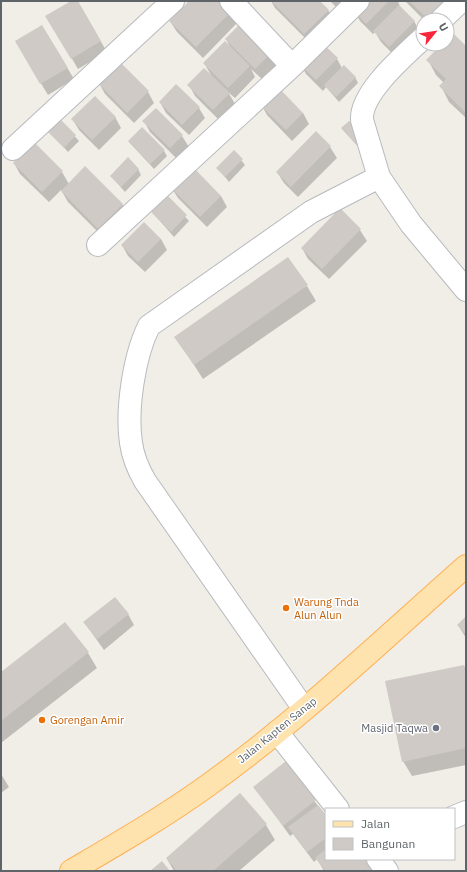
<svg xmlns="http://www.w3.org/2000/svg" width="467" height="872" font-family="'IBM Plex Sans',sans-serif">
  <rect width="100%" height="100%" fill="#f1ede7"/>
  <path fill="#0003" d="M73,1H77L107,52L78,69L47,16Z
    M190,1H222L238,22L203,58L177,32L170,21Z
    M271,1H319L328,10L334,21L311,44L275,8Z
    M330,1H346L338,9Z
    M363,1H398L400,7L414,21L420,32L396,57L381,42L375,32L373,34L360,21L354,10Z
    M405,1H460L445,20H424Z
    M42,26L74,79L48,95L16,42Z
    M226,39L281,61L262,79L251,69L255,77L235,98L228,92L235,104L219,120L195,96L189,85L211,75L204,63L230,47Z
    M447,40L466,47V118L449,102L441,86L444,83L436,75L428,60L443,44H447Z
    M320,42L337,59L342,68L355,77L358,83L339,102L326,87L323,91L306,74L300,63Z
    M99,83L148,92L154,103L134,123L105,94Z
    M160,102L199,108L205,118L189,135L166,113Z
    M261,104L303,113L309,124L292,141L267,115Z
    M156,109L182,136L189,147L177,159L150,132L144,121Z
    M115,117L121,128L99,150L79,130L73,120Z
    M58,118L79,141L68,152L47,129Z
    M342,129L369,144L362,151Z
    M316,133L330,147L337,158L298,197L284,183L277,172Z
    M129,142L164,151L167,156L154,169Z
    M34,143L62,172L69,184L122,204L129,215L105,239L68,202L61,190L49,202L20,174L14,163Z
    M234,151L245,165L229,182L218,168Z
    M138,169L141,175L125,192L111,176Z
    M171,187L221,196L227,207L207,227L178,198Z
    M167,197L189,221L174,237L152,212Z
    M340,210L360,230L367,241L329,279L308,259L302,248Z
    M161,239L167,250L145,272L128,256L122,245Z
    M307,286L316,301L203,379L176,337Z
    M128,614L134,625L104,650L84,622Z
    M466,617V638L458,625Z
    M88,653L97,668L1,743V673Z
    M464,666L466,670V765L412,776L403,761Z
    M286,762L326,817V859L380,871H324L317,859L314,862L293,834L290,836L255,787Z
    M1,774L9,787L1,793Z
    M240,795L266,825L275,840L239,871H174L167,859Z"/>
  <path fill="#cfcac5" d="M71,1H78L101,41L71,59L45,16Z
    M189,1H223L233,10L196,47L169,21Z
    M271,1H320L329,10L304,34Z
    M362,1H389L366,24L353,10Z
    M409,1H447L429,20Z
    M399,5L415,21L389,47L373,31Z
    M245,19L275,49L255,69L225,39Z
    M42,25L68,68L40,84L15,41Z
    M453,33L466,46V113L439,86L446,79L426,60L442,44H447V39Z
    M225,41L250,66L228,88L203,63Z
    M320,41L338,58L316,80L298,63Z
    M119,61L149,91L127,113L98,83Z
    M344,65L356,77L336,97L324,85Z
    M204,68L230,93L213,110L187,85Z
    M176,84L200,107L182,125L159,102Z
    M277,86L303,113L286,130L259,104Z
    M95,96L116,117L92,140L71,119Z
    M156,108L183,135L170,148L142,121Z
    M58,117L76,135L64,148L45,129Z
    M349,121L366,138L358,146L341,128Z
    M142,127L165,150L150,164L128,141Z
    M316,131L331,146L291,187L276,172Z
    M34,142L63,171L42,192L13,163Z
    M234,150L243,159L225,177L216,168Z
    M128,157L139,169L121,187L110,176Z
    M191,165L221,196L200,217L170,187Z
    M85,166L123,204L98,229L61,191Z
    M167,195L187,215L171,232L151,212Z
    M340,208L361,229L322,269L301,248Z
    M144,222L161,239L138,262L121,245Z
    M288,257L308,285L194,365L174,337Z
    M115,597L129,614L97,639L83,622Z
    M466,616V634L457,625Z
    M65,622L89,652L1,721V672Z
    M464,665L466,673V748L402,762L385,681Z
    M286,761L316,800L283,826L253,787Z
    M240,793L267,824L213,871H177L166,858Z
    M318,805L326,815V838L307,852L288,827Z
    M326,849V859H372L381,871H326L315,858Z
    M162,861L170,871H150Z"/>
  <g fill="none" stroke-linecap="round" stroke-linejoin="round">
    <defs>
      <path id="minor" d="M231,1L292,66
        M441,20L461,1
        M423,38C405,55 360,93 362,120L379,177L411,224L466,290
        M13,149L173,1
        M98,245L292,66L358,1
        M304,709L145,481C138,469 133,457 131,443C126,410 134,356 149,326L311,212L379,177
        M277,732L338,809
        M454,817L466,812
        M378,859L387,871"/>
      <path id="major" d="M71,871C117,844 164,817 207,786C299,720 381,641 466,566"/>
    </defs>
    <use href="#minor" stroke="#b7bbbe" stroke-width="24"/>
    <use href="#major" stroke="#feb053" stroke-width="24"/>
    <use href="#minor" stroke="#fff" stroke-width="22"/>
    <use href="#major" stroke="#ffe3ae" stroke-width="22"/>
  </g>
  <g fill="#e8710a" stroke="#fff" stroke-width="1.5">
    <circle cx="286" cy="608" r="4"/>
    <circle cx="42" cy="720" r="4"/>
  </g>
  <circle fill="#6b7280" stroke="#fff" stroke-width="1.5" cx="436" cy="728" r="4"/>
  <g text-anchor="middle" stroke-width="3" stroke-linejoin="round" paint-order="stroke">
    <g font-size="11" fill="#c56008" stroke="#fff" text-anchor="start">
      <text x="294" y="606">Warung Tnda<tspan x="294" dy="13">Alun Alun</tspan></text>
      <text x="50" y="724">Gorengan Amir</text>
    </g>
    <g font-size="11" fill="#5b616d" stroke="#fff" text-anchor="end">
      <text x="428" y="732">Masjid Taqwa</text>
    </g>
    <g font-size="11" fill="#5e6468" stroke="#fff">
      <text transform="translate(277 730) rotate(-39)" y="4">Jalan Kapten Sanap</text>
    </g>
  </g>
  <rect width="467" height="872" fill="none" stroke="#5e6468" stroke-width="4"/>
  <rect x="325" y="808" width="130" height="52" fill="#ffffff" stroke="#bfc1c3"/>
  <rect x="333" y="821" width="20" height="6" fill="#ffe3ae" stroke="#bfc1c3"/>
  <text x="361" y="828" font-size="12" fill="#5e6468">Jalan</text>
  <rect x="333" y="838" width="20" height="12" fill="#cfcac5" stroke="#bfc1c3"/>
  <text x="361" y="848" font-size="12" fill="#5e6468">Bangunan</text>
  <g transform="translate(435 32) rotate(60)"><circle r="19" fill="#ffffff" stroke="#bfc1c3"/>
  <path d="M0-3L7 15L0 10L-7 15Z" fill="#f9253a"/>
  <text y="-6" font-size="11" font-weight="bold" text-anchor="middle" fill="#5e6468">U</text>
  </g>
</svg>
